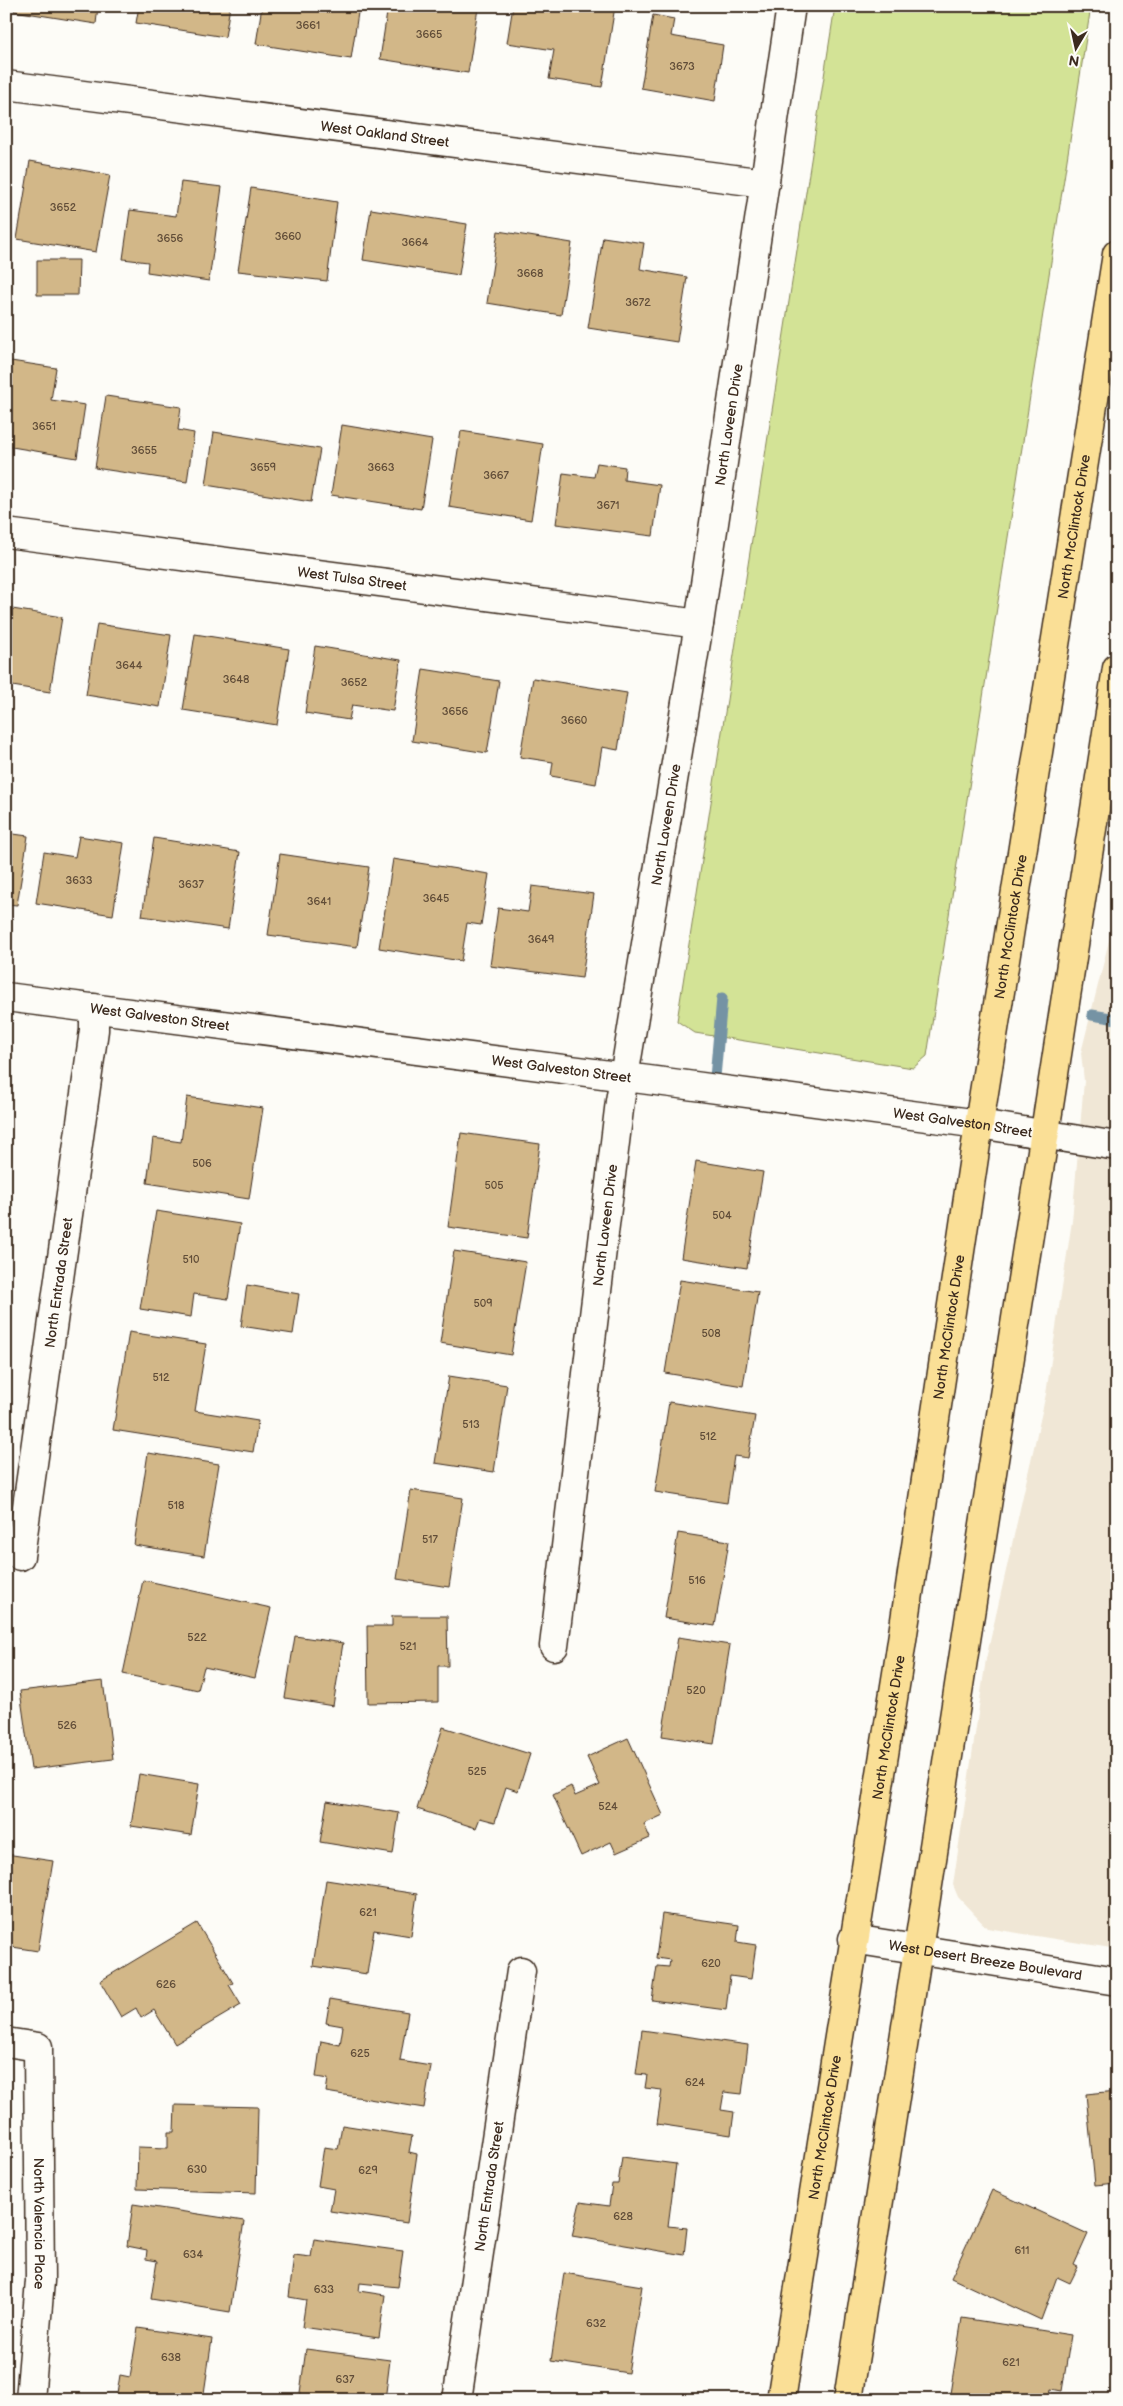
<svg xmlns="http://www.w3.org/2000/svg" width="1123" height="2406" font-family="'Balsamiq Sans',sans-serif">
  <rect width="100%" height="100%" fill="#fdfcf7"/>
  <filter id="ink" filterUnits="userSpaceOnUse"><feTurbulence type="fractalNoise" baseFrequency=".02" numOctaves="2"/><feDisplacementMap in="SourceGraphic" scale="10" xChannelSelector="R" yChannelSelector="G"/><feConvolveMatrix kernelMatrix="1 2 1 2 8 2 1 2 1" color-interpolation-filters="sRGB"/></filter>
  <g filter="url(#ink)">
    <path fill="#f0e7d6" d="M1117,909V1949L987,1928L958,1897L953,1885L986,1659L1046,1394L1072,1221L1084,1081L1081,1053Z"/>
    <path fill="#d3e396" stroke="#87865a" d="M835,6H1091L927,1056L913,1068L695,1033L677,1021Z"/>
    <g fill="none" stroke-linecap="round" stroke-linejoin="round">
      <path stroke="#7593a4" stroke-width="11" d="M1092,1015L1117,1019
        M714,1089L722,998"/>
    </g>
    <path fill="#d2b788" stroke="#3b2a1e" d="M14,6H98L96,24L14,11Z
      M139,6H230L225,37L136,23Z
      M262,6H359L351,59L256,44Z
      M388,6L478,8L468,73L380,59Z
      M513,6H615L602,87L549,79L554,50L507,43Z
      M653,15L674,19L671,36L723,45L715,101L641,88Z
      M30,161L110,175L96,252L17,239Z
      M181,182L222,187L209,281L147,272L148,262L123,259L130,210L176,216Z
      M251,188L337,202L327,281L238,271Z
      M371,209L467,224L459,275L363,260Z
      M498,231L572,243L561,315L487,303Z
      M603,237L644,243L640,269L687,277L677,342L588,328Z
      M37,260H79L78,295H37Z
      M11,361L56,368L51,400L85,405L77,458L6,446V390Z
      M106,396L181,407L178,430L194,433L187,482L95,468Z
      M342,425L432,440L421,509L331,495Z
      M461,431L543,444L531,520L449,507Z
      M214,432L320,449L311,502L206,485Z
      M597,463L625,467L624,480L660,485L653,536L556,524L563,473L594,477Z
      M6,608L62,617L50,692L6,685Z
      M97,624L171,635L160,707L86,695Z
      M195,634L289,649L277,725L183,710Z
      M315,646L401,660L393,711L352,705L349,720L305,713Z
      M423,669L499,681L487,753L412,741Z
      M533,678L627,693L618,750L602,747L596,784L551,776L553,762L520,757Z
      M6,833L28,836L17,905L6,904Z
      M79,836L124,843L113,915L36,903L44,852L75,857Z
      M154,838L240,852L228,929L142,916Z
      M280,854L369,867L357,947L268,935Z
      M393,859L489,874L481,925L467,923L461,961L379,948Z
      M532,886L594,894L582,978L490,966L498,908L528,912Z
      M187,1097L263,1108L249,1199L147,1183L153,1138L181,1142Z
      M461,1133L540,1144L527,1238L448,1227Z
      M696,1161L763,1172L747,1268L681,1258Z
      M156,1211L240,1224L228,1299L194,1294L191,1317L140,1309Z
      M454,1251L526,1262L511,1355L440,1343Z
      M680,1280L758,1292L743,1386L665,1373Z
      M247,1285L299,1294L293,1334L241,1326Z
      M129,1332L206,1344L195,1411L258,1421L253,1452L113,1430Z
      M449,1376L507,1385L494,1472L435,1463Z
      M669,1402L755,1416L748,1458L734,1456L727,1503L655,1492Z
      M148,1453L219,1464L204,1556L134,1545Z
      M411,1490L463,1498L449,1587L397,1579Z
      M678,1533L729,1541L715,1626L664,1618Z
      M143,1580L271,1608L255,1678L204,1667L198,1690L123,1674Z
      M392,1616H447L448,1666H438V1702L368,1703L367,1626H392Z
      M295,1636L343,1643L333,1706L285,1698Z
      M678,1637L730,1645L714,1744L662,1736Z
      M103,1681L113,1759L31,1769L20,1691Z
      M443,1727L530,1754L518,1791L506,1787L495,1822L480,1818L476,1828L417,1809Z
      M628,1738L663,1815L644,1824L650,1838L616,1853L611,1842L581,1856L553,1795L571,1786L575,1796L600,1785L587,1757Z
      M139,1774L199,1784L191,1835L131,1826Z
      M327,1801L399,1813L393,1854L320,1842Z
      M6,1854L53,1861L38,1951L6,1946Z
      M326,1880L417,1894L411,1936L374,1930L367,1974L313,1966Z
      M662,1914L739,1925L737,1942L756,1945L751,1979L730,1976L726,2010L652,2000L657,1966L669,1967L670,1960L656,1958Z
      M197,1923L233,1983L229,1985L241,2005L175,2044L154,2010L141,2018L136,2008L121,2017L100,1981Z
      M330,1999L408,2012L400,2061L431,2066L424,2108L326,2092L328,2079L316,2077L321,2041L340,2045L343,2026L326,2023Z
      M642,2030L748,2045L742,2094L724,2092L721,2110L734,2112L731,2135L657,2124L662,2090L645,2088L647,2075L636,2074Z
      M1117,2091V2183L1095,2185L1086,2094Z
      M175,2105L258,2107L256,2193L137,2189L138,2147L168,2148V2132H174Z
      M342,2125L412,2136L409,2152L417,2154L407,2223L330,2211L334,2189L318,2186L324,2147L338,2149Z
      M622,2157L676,2164L668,2226L687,2228L684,2255L572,2236L580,2202L609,2206L612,2184H618Z
      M992,2190L1088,2234L1074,2265L1078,2267L1070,2283L1057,2277L1041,2320L951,2278Z
      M133,2204L244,2221L230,2312L151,2299L157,2261L146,2259L147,2250L127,2246Z
      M314,2239L403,2251L398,2287L360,2283L359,2291L385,2295L379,2338L302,2327L306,2300L289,2297L294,2255L311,2257Z
      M564,2273L642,2286L628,2373L551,2361Z
      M962,2318L1071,2335L1062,2391L1051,2389L1049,2400H949Z
      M138,2328L212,2339L203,2400H116L120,2375L130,2377Z
      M306,2349L390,2360L385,2400L371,2398L370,2400H299Z"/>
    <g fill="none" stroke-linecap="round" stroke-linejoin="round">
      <defs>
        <g id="minor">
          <path id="s1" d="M6,85L765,183"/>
          <path id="s2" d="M6,533L699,624"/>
          <path id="s3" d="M6,997L672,1083L979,1124L1117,1146"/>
          <path id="s4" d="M20,1556L94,1030V1008"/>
          <path id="s5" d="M554,1646L620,1101L699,624L791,6"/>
          <path id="s6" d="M853,1939L1117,1981"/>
          <path id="s7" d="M6,2042L38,2047L40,2281L30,2400"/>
          <path id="s8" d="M457,2400L521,1971"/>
        </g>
        <g id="major">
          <path id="s9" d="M781,2400L898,1667L979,1124L1117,254"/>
          <path d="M848,2400C941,1823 1027,1245 1117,668"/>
        </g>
      </defs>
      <use href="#minor" stroke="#3b2a1e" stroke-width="31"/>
      <use href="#major" stroke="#3b2a1e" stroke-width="31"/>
      <use href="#minor" stroke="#fdfcf7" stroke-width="28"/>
      <use href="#major" stroke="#fadf96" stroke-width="28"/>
    </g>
  </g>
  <g text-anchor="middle" stroke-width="5" stroke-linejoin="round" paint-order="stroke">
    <g font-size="11" fill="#614d38">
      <text x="308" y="29">3661</text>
      <text x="429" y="38">3665</text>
      <text x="682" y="70">3673</text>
      <text x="63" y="211">3652</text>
      <text x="288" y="240">3660</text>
      <text x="170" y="242">3656</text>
      <text x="415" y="246">3664</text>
      <text x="530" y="277">3668</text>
      <text x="638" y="306">3672</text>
      <text x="44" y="430">3651</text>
      <text x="144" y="454">3655</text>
      <text x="263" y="471">3659</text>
      <text x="381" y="471">3663</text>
      <text x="496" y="479">3667</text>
      <text x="608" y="509">3671</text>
      <text x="129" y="669">3644</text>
      <text x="236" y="683">3648</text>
      <text x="354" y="686">3652</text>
      <text x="455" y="715">3656</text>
      <text x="574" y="724">3660</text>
      <text x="79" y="884">3633</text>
      <text x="191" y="888">3637</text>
      <text x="436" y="902">3645</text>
      <text x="319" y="905">3641</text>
      <text x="541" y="943">3649</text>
      <text x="202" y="1167">506</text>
      <text x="494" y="1189">505</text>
      <text x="722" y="1219">504</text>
      <text x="191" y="1263">510</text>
      <text x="483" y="1307">509</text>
      <text x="711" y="1337">508</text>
      <text x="161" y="1381">512</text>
      <text x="471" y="1428">513</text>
      <text x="708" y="1440">512</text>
      <text x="176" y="1509">518</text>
      <text x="430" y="1543">517</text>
      <text x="697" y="1584">516</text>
      <text x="197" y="1641">522</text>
      <text x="408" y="1650">521</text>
      <text x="696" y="1694">520</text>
      <text x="67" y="1729">526</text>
      <text x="477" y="1775">525</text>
      <text x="608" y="1810">524</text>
      <text x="368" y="1916">621</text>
      <text x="711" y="1967">620</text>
      <text x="166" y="1988">626</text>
      <text x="360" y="2057">625</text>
      <text x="695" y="2086">624</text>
      <text x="197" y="2173">630</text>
      <text x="368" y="2174">629</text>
      <text x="623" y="2220">628</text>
      <text x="1022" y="2254">611</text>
      <text x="193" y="2258">634</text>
      <text x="324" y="2293">633</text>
      <text x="596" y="2327">632</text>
      <text x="171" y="2361">638</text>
      <text x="1011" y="2366">621</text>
      <text x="345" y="2383">637</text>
    </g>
    <g font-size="14" fill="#3b2a1e" stroke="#fdfcf7">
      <text dy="5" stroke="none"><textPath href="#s1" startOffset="382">West Oakland Street</textPath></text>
      <text dy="5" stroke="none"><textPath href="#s5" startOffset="1234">North Laveen Drive</textPath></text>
      <text dy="5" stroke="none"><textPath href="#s9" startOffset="1896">North McClintock Drive</textPath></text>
      <text dy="5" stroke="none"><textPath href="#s2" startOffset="349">West Tulsa Street</textPath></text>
      <text dy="5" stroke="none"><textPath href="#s5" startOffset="829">North Laveen Drive</textPath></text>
      <text dy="5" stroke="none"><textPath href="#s9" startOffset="1491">North McClintock Drive</textPath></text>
      <text dy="5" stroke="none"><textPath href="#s3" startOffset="155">West Galveston Street</textPath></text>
      <text dy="5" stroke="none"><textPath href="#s3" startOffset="560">West Galveston Street</textPath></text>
      <text dy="5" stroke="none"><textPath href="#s3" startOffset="965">West Galveston Street</textPath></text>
      <text dy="5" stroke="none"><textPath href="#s5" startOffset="424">North Laveen Drive</textPath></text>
      <text dy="5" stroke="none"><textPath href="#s4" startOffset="276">North Entrada Street</textPath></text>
      <text dy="5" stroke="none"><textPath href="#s9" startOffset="1086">North McClintock Drive</textPath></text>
      <text dy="5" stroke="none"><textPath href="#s9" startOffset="681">North McClintock Drive</textPath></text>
      <text dy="5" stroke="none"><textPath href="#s6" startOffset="134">West Desert Breeze Boulevard</textPath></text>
      <text dy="5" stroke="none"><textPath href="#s9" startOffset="276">North McClintock Drive</textPath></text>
      <text dy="5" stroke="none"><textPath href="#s8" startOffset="216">North Entrada Street</textPath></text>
      <text dy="5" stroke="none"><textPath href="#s7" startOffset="209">North Valencia Place</textPath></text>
    </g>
  </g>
  <rect width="1123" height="2406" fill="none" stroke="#fdfcf7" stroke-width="25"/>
  <rect x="12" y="12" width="1098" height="2381" fill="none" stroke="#3b2a1e" stroke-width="2" filter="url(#ink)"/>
  <g transform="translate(1076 48) rotate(189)" stroke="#fdfcf7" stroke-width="4" paint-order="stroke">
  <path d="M0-4L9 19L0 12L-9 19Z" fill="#3b2a1e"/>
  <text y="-8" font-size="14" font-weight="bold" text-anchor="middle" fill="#3b2a1e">N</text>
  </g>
</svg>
